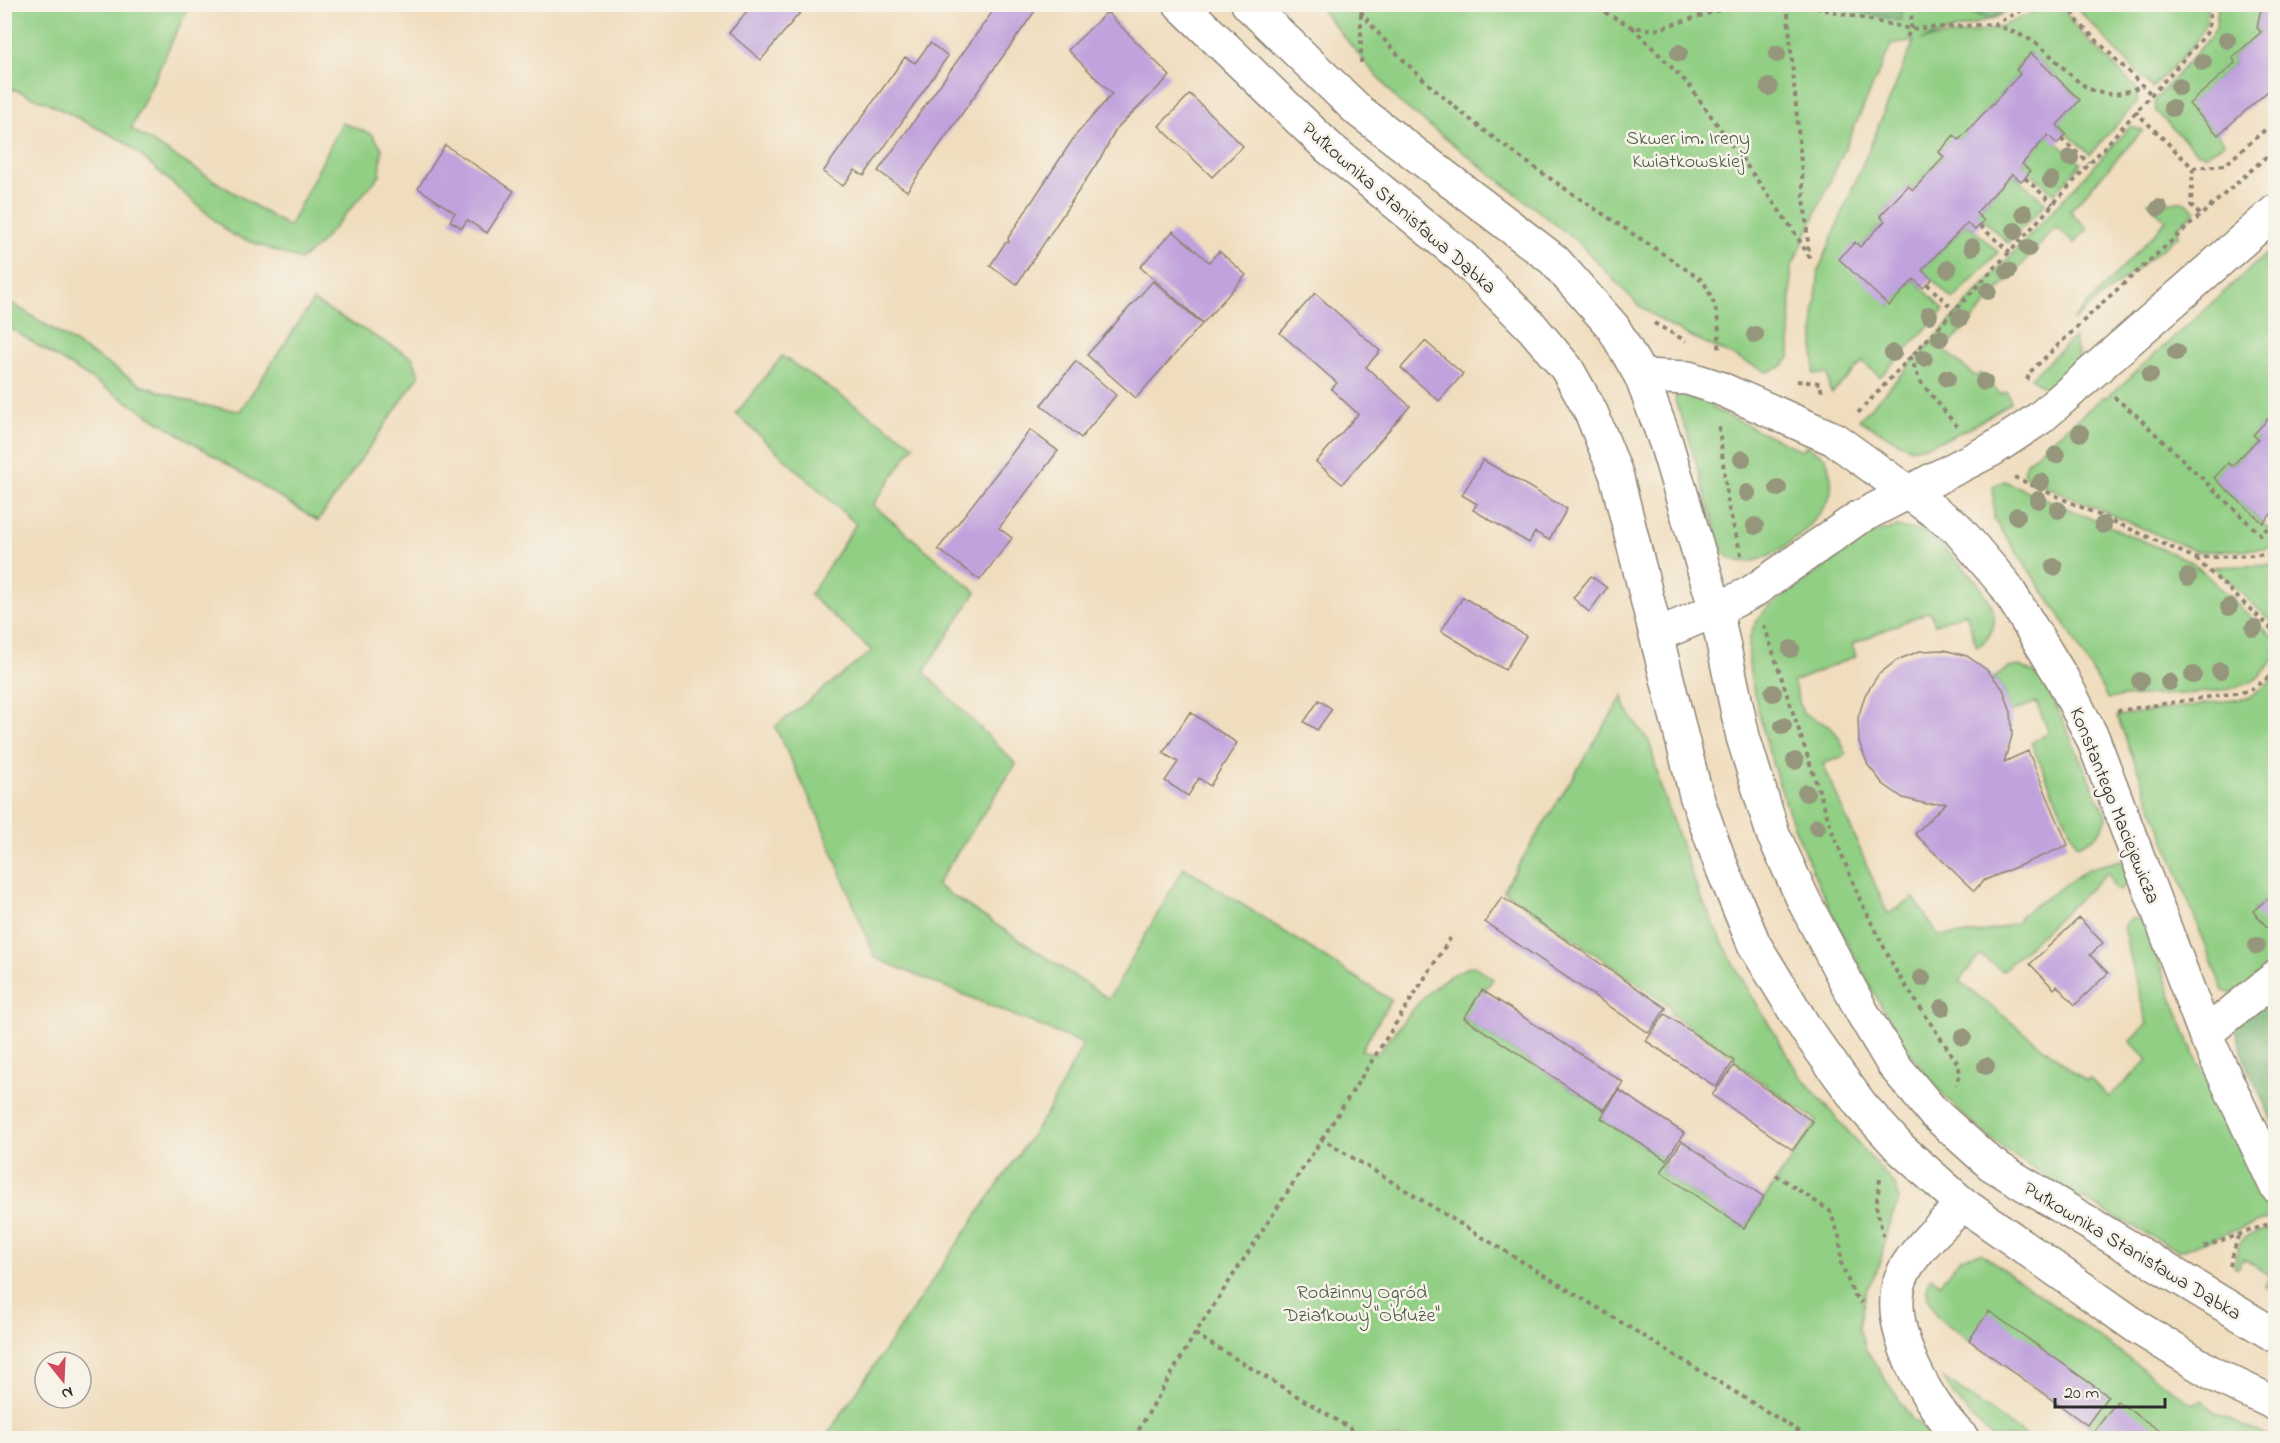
<svg xmlns="http://www.w3.org/2000/svg" width="2280" height="1443" font-family="'Indie Flower',sans-serif">
  <rect width="100%" height="100%" fill="#f7f3e8"/>
  <filter id="ink" filterUnits="userSpaceOnUse"><feTurbulence type="fractalNoise" baseFrequency=".0167" numOctaves="2"/><feDisplacementMap in="SourceGraphic" scale="12" xChannelSelector="R" yChannelSelector="G"/><feConvolveMatrix kernelMatrix="1 2 1 2 8 2 1 2 1" color-interpolation-filters="sRGB"/></filter>
  <filter id="wash" filterUnits="userSpaceOnUse"><feTurbulence type="fractalNoise" baseFrequency=".008" numOctaves="4" result="noise"/><feDisplacementMap in="SourceGraphic" scale="24" xChannelSelector="R" yChannelSelector="G"/><feGaussianBlur stdDeviation="1.35" result="paint"/><feColorMatrix in="noise" values="0 0 0 0 0 0 0 0 0 0 0 0 0 0 0 0 0 1.4 0 .05"/><feComposite in="paint" operator="in"/></filter>
  <g filter="url(#wash)">
    <rect width="100%" height="100%" fill="#f0ddbe"/>
    <path fill="#91cf84" stroke="#5e7d58" stroke-width="1.5" d="M2176,4L2208,5C2210,38 2173,65 2152,88L2074,5H2108V8Z
      M4,5H189L131,129L289,227L342,123L372,134L382,148L380,175L317,247L300,260L232,235L125,142L46,102L5,86Z
      M1317,5H2020L1997,17L1921,40L1995,29L2050,5H2061L2077,29L2138,90L2137,102L2090,154L2057,125L2080,99L2030,53L2016,69L2020,74L1959,140L1954,136L1939,152L1944,157L1913,190L1908,186L1880,216L1885,221L1860,247L1889,306L1914,279L1944,310L1880,377L1863,362L1832,393L1829,388L1828,374H1814V317L1819,269L1914,41L1891,45L1791,269L1790,358L1781,367L1767,372L1673,328L1638,305L1579,243L1399,102Z
      M2218,5H2268L2260,12L2257,28L2261,32L2233,57L2235,63L2190,104L2225,143L2206,155L2197,152L2156,112L2154,101L2211,36L2216,28Z
      M2130,127L2143,130L2070,211L2088,229L2074,243L2056,227L1945,350L1976,377L1980,373L2000,394L2007,392L2011,402C1979,423 1949,442 1911,449L1859,420Z
      M2048,135L2081,163L2054,194L2022,164Z
      M2012,174L2046,203L2008,243L1976,213Z
      M2148,202H2186L2196,211L2177,227L2179,235L2072,321L2166,221Z
      M1967,223L1998,252L1953,300L1922,270Z
      M2275,246V411L2254,434L2258,439L2232,466L2228,463L2215,478L2275,535V548L2197,552L2027,478L2023,473L2028,461L2103,397L2109,396Z
      M5,299L141,385L201,405L240,411L313,301L413,358L419,376L318,521L5,325Z
      M2074,337L2080,362L2047,389L2031,378Z
      M782,356L914,445L873,505L976,592L924,672L1016,764L936,885L1109,999L1184,867L1391,1000L1361,1050L1376,1055C1403,1023 1432,975 1474,966L1493,979L1464,1018L1604,1110L1601,1118L1666,1160L1661,1172L1744,1228L1817,1121L1738,1065L1734,1057L1671,1014L1670,1006L1503,890L1623,696L1626,709L1650,743L1662,792L1699,894L1736,969L1798,1073L1896,1187L1899,1201L1888,1226L1880,1264L1866,1291L1859,1328L1865,1348L1911,1418L1935,1438H825L1048,1111L1083,1044L875,958L819,818L775,727L872,651L810,595L856,524L736,414Z
      M1681,391L1710,400L1711,408L1802,451L1806,445L1826,458C1829,469 1834,483 1830,495C1819,526 1752,586 1722,551L1687,432L1675,401L1677,393Z
      M2004,481L2192,562L2275,640V659C2269,665 2263,673 2256,679C2229,699 2144,692 2108,699L2064,622L1994,519L1993,486Z
      M1897,527L1920,531L1929,535C1955,561 2027,613 1977,647L1966,613L1935,624L1930,611L1852,644L1856,656L1793,682L1803,714C1829,725 1838,727 1846,755L1823,764L1888,914L1914,898L1938,935C1966,936 1992,932 2018,922L2021,915L2088,869L2121,860L2127,881L2120,891L2114,889L2108,872L2002,971L1980,955L1959,981L2086,1081L2090,1079L2109,1097L2148,1060L2130,1041L2147,1024L2123,927L2130,919H2139L2144,923L2190,1045L2272,1217L2179,1251C2101,1209 2018,1169 1955,1107C1916,1069 1889,1020 1863,973C1819,891 1782,809 1760,718C1754,692 1744,660 1751,633C1754,623 1761,615 1768,607L1872,534Z
      M2275,565V625L2214,567Z
      M2019,666L2034,673L2046,684L2107,818C2100,835 2093,840 2077,846L2031,743L2049,733L2036,702L2011,712L2003,689L1994,678L2008,668Z
      M2275,679V892L2253,911L2275,927V969L2233,994L2223,991L2117,716L2249,698Z
      M2271,1228L2275,1229V1293L2265,1286L2270,1276L2244,1259L2237,1269L2234,1267C2240,1234 2241,1238 2271,1228Z
      M1981,1253L2192,1404L2202,1400L2216,1413L2272,1438H2106L1936,1316C1931,1303 1921,1289 1931,1277L1940,1283L1961,1258Z
      M1944,1378L2028,1438L1992,1437C1974,1419 1954,1402 1944,1378Z"/>
    <path fill="#74b272" stroke="#506e4e" stroke-width="1.5" d="M1832,5H1901L1902,20H1896Z
      M1958,5H2020L1989,19L1973,14Z
      M2275,988V1127L2247,1066L2233,1023Z"/>
    <g id="blocks">
      <path fill="#c0a2dd" d="M753,4H807L761,60L729,33Z
        M998,4H1040L907,191L878,171Z
        M2108,4H2148V6L2108,8Z
        M2268,4H2276V76L2272,79L2276,84L2218,135L2189,104L2235,63L2233,57L2261,32L2257,28L2260,12Z
        M1107,12L1170,76L1116,129L1103,154L1017,284L990,266L1005,243L1009,242L1008,238L1075,136L1112,94L1068,50Z
        M930,43L948,56L864,176L855,170L843,186L823,172L905,57L915,63Z
        M2031,53L2080,100L2057,125L2066,134L2057,144L2048,135L2022,164L2030,171L2025,178L2021,181L2012,174L1976,213L1984,221L1975,230L1967,223L1922,270L1932,279L1923,288L1914,279L1889,306L1839,259L1855,242L1860,247L1885,221L1880,216L1908,186L1913,190L1944,157L1939,152L1954,135L1959,140L2020,74L2016,70Z
        M1190,94L1243,146L1212,177L1159,126Z
        M445,145L514,191L487,233L467,220L462,228L450,221L455,213L418,188Z
        M1173,231L1209,262L1219,251L1246,275L1203,323L1140,267Z
        M1153,281L1202,324L1136,398L1087,355Z
        M1315,293L1380,351L1366,367L1410,406L1342,484L1316,462L1358,414L1331,389L1337,383L1280,333Z
        M1425,341L1463,374L1439,401L1401,368Z
        M1076,361L1116,395L1081,438L1041,405Z
        M2276,411V509L2263,523L2214,478L2228,463L2232,466L2258,439L2253,435Z
        M1030,430L1058,451L999,528L1012,538L980,580L938,549Z
        M1483,460L1567,509L1549,540L1535,532L1529,543L1473,510L1477,504L1462,495Z
        M1591,576L1607,588L1589,612L1573,598Z
        M1463,597L1526,636L1505,670L1441,631Z
        M1944,650L1967,656L1987,670L2003,689L2011,712L2012,736L2004,762L2028,751L2068,845L1983,881L1974,891L1915,834L1946,803L1927,804L1903,798L1883,784L1868,765L1859,742L1858,718L1865,695L1878,675L1897,660L1920,651Z
        M1319,700L1332,709L1317,730L1304,722Z
        M1190,712L1237,743L1210,786L1199,778L1188,796L1165,781L1178,762L1163,753Z
        M2276,892V927L2271,932L2253,911Z
        M1502,897L1666,1008L1649,1033L1485,922Z
        M2079,918L2103,943L2090,955L2108,973L2075,1005L2057,986L2054,989L2030,964Z
        M1482,990L1623,1082L1604,1110L1464,1018Z
        M1665,1014L1734,1061L1716,1087L1646,1041Z
        M1734,1066L1813,1122L1793,1150L1712,1095Z
        M1619,1090L1684,1133L1666,1160L1601,1118Z
        M1682,1141L1764,1197L1744,1228L1661,1172Z
        M1989,1311L2108,1396L2087,1425L1969,1340Z
        M2117,1401L2170,1438H2100L2093,1433Z"/>
    </g>
  </g>
  <g filter="url(#ink)">
    <use href="#blocks" fill-opacity="0" stroke="#8e8474" stroke-width="1.5"/>
    <g fill="none" stroke-linecap="round" stroke-linejoin="round">
      <defs>
        <path id="street" d="M1641,376L1688,378L1719,388L1834,439L1956,527L2005,585L2062,678L2093,739L2205,1034L2276,1186
          M1716,610L1752,592L1858,518L1993,449L2040,418L2276,211
          M2205,1034L2276,977
          M1962,1438C1928,1406 1883,1326 1901,1278C1910,1253 1944,1224 1963,1204"/>
        <path id="secondary" d="M1180,4L1328,147L1463,258L1532,327L1567,369L1591,412L1616,474L1696,795L1721,865L1754,944L1807,1031L1861,1105L1901,1149L1963,1204L2140,1329L2217,1376L2276,1404
          M1248,4L1359,111L1554,260L1613,327L1641,376L1666,443L1716,610L1743,737L1773,834L1804,901L1862,1012L1893,1064L1933,1112L1991,1164L2276,1336
          M1657,635L1716,610"/>
      </defs>
      <use href="#street" stroke="#8e8474" stroke-width="36"/>
      <use href="#secondary" stroke="#8e8474" stroke-width="36"/>
      <path stroke="#8e8474" stroke-width="4" stroke-dasharray="4.5 4.5" stroke-linecap="butt" d="M1355,4C1439,118 1588,201 1703,281C1717,303 1720,324 1719,350
        M1589,4L1632,27L1655,30L1739,4
        M1787,4L1809,254
        M1798,4L1911,29L1994,24L2035,4
        M2068,4L2079,23L2152,95
        M1994,24C2009,31 2027,36 2040,46C2075,75 2091,111 2142,85
        M1632,27L1688,84L1791,227L1810,258
        M1907,37L1911,29L1912,4
        M1361,63V14
        M2135,111L2193,168L2225,165L2276,120
        M2061,139L2089,163
        M2193,168L2191,205L2201,216
        M2025,178L2053,204
        M1980,226L2010,252
        M1927,284L1954,310
        M1654,323L1686,341
        M1910,356L1920,381L1959,429
        M2027,380L2030,372L2101,304L2276,148
        M1797,381L1820,383L1822,394
        M2114,397L2136,415L2261,535L2270,525L2276,531
        M1858,413L2019,242L2200,41L2208,31L2211,4
        M1719,427L1728,505L1742,558
        M2014,477L2195,558L2276,554
        M2196,559L2276,633
        M2276,595V620
        M1764,625L1833,833L1861,902L1897,973L1958,1064L1960,1073L1956,1085
        M2117,711L2249,691L2276,672
        M1322,1139L1451,937
        M1776,1175L1830,1211L1840,1239L1841,1263L1854,1295L1862,1303
        M1880,1179L1876,1206L1884,1239
        M2204,1247L2274,1222
        M2230,1266L2238,1236
        M1195,1334L1366,1438
        M1134,1438L1195,1334L1322,1139L1810,1438"/>
      <use href="#street" stroke="#fff" stroke-width="33"/>
      <use href="#secondary" stroke="#fff" stroke-width="33"/>
    </g>
    <g fill="#95967c">
      <circle cx="2227" cy="40" r="9"/>
      <circle cx="1679" cy="53" r="9"/>
      <circle cx="1777" cy="54" r="9"/>
      <circle cx="2203" cy="62" r="9"/>
      <circle cx="1769" cy="87" r="9"/>
      <circle cx="2179" cy="87" r="9"/>
      <circle cx="2172" cy="108" r="9"/>
      <circle cx="2070" cy="158" r="9"/>
      <circle cx="2051" cy="180" r="9"/>
      <circle cx="2159" cy="208" r="9"/>
      <circle cx="2024" cy="213" r="9"/>
      <circle cx="2015" cy="231" r="9"/>
      <circle cx="1972" cy="247" r="9"/>
      <circle cx="2028" cy="248" r="9"/>
      <circle cx="1948" cy="269" r="9"/>
      <circle cx="2008" cy="271" r="9"/>
      <circle cx="1988" cy="291" r="9"/>
      <circle cx="1929" cy="315" r="9"/>
      <circle cx="1960" cy="318" r="9"/>
      <circle cx="1755" cy="335" r="9"/>
      <circle cx="1940" cy="338" r="9"/>
      <circle cx="2176" cy="352" r="9"/>
      <circle cx="1893" cy="353" r="9"/>
      <circle cx="1924" cy="358" r="9"/>
      <circle cx="2150" cy="375" r="9"/>
      <circle cx="1947" cy="378" r="9"/>
      <circle cx="1984" cy="382" r="9"/>
      <circle cx="2080" cy="433" r="9"/>
      <circle cx="2056" cy="455" r="9"/>
      <circle cx="1742" cy="459" r="9"/>
      <circle cx="2041" cy="482" r="9"/>
      <circle cx="1778" cy="488" r="9"/>
      <circle cx="1747" cy="493" r="9"/>
      <circle cx="2038" cy="500" r="9"/>
      <circle cx="2058" cy="510" r="9"/>
      <circle cx="2017" cy="516" r="9"/>
      <circle cx="2103" cy="525" r="9"/>
      <circle cx="1755" cy="526" r="9"/>
      <circle cx="2054" cy="567" r="9"/>
      <circle cx="2188" cy="577" r="9"/>
      <circle cx="2229" cy="607" r="9"/>
      <circle cx="2254" cy="628" r="9"/>
      <circle cx="1791" cy="649" r="9"/>
      <circle cx="2220" cy="671" r="9"/>
      <circle cx="2193" cy="675" r="9"/>
      <circle cx="2140" cy="681" r="9"/>
      <circle cx="2169" cy="682" r="9"/>
      <circle cx="1773" cy="693" r="9"/>
      <circle cx="1783" cy="726" r="9"/>
      <circle cx="1795" cy="761" r="9"/>
      <circle cx="1806" cy="793" r="9"/>
      <circle cx="1817" cy="827" r="9"/>
      <circle cx="2257" cy="946" r="9"/>
      <circle cx="1922" cy="978" r="9"/>
      <circle cx="1942" cy="1008" r="9"/>
      <circle cx="1963" cy="1037" r="9"/>
      <circle cx="1986" cy="1066" r="9"/>
    </g>
  </g>
  <g text-anchor="middle" stroke-width="5" stroke-linejoin="round" paint-order="stroke">
    <g font-size="20" fill="#4a5c46" stroke="#f7f3e8">
      <text x="1688" y="144">Skwer im. Ireny<tspan x="1688" dy="23">Kwiatkowskiej</tspan></text>
      <text x="1362" y="1298">Rodzinny Ogród<tspan x="1362" dy="23">Działkowy "Obłuże"</tspan></text>
    </g>
    <g font-size="20" fill="#2b2b2b" stroke="#f7f3e8">
      <text transform="translate(1400 207) rotate(41)" y="7">Pułkownika Stanisława Dąbka</text>
      <text transform="translate(2116 805) rotate(68)" y="7">Konstantego Maciejewicza</text>
      <text transform="translate(2133 1250) rotate(31)" y="7">Pułkownika Stanisława Dąbka</text>
    </g>
  </g>
  <rect width="2280" height="1443" fill="none" stroke="#f7f3e8" stroke-width="24"/>
  <g transform="translate(63 1380) rotate(162)"><circle r="28" fill="#f7f3e8" stroke="#a5a39c" stroke-width="1.5"/>
  <path d="M0-4.5L10 22L0 15L-10 22Z" fill="#d1495b"/>
  <text y="-9" font-size="16" font-weight="bold" text-anchor="middle" fill="#2b2b2b">N</text>
  </g>
  <path d="M2055 1398v9h110v-9" fill="none" stroke="#2b2b2b" stroke-width="3"/>
  <text x="2064" y="1398" font-size="18" fill="#2b2b2b" stroke="#f7f3e8" stroke-width="4.5" paint-order="stroke">20 m</text>
</svg>
